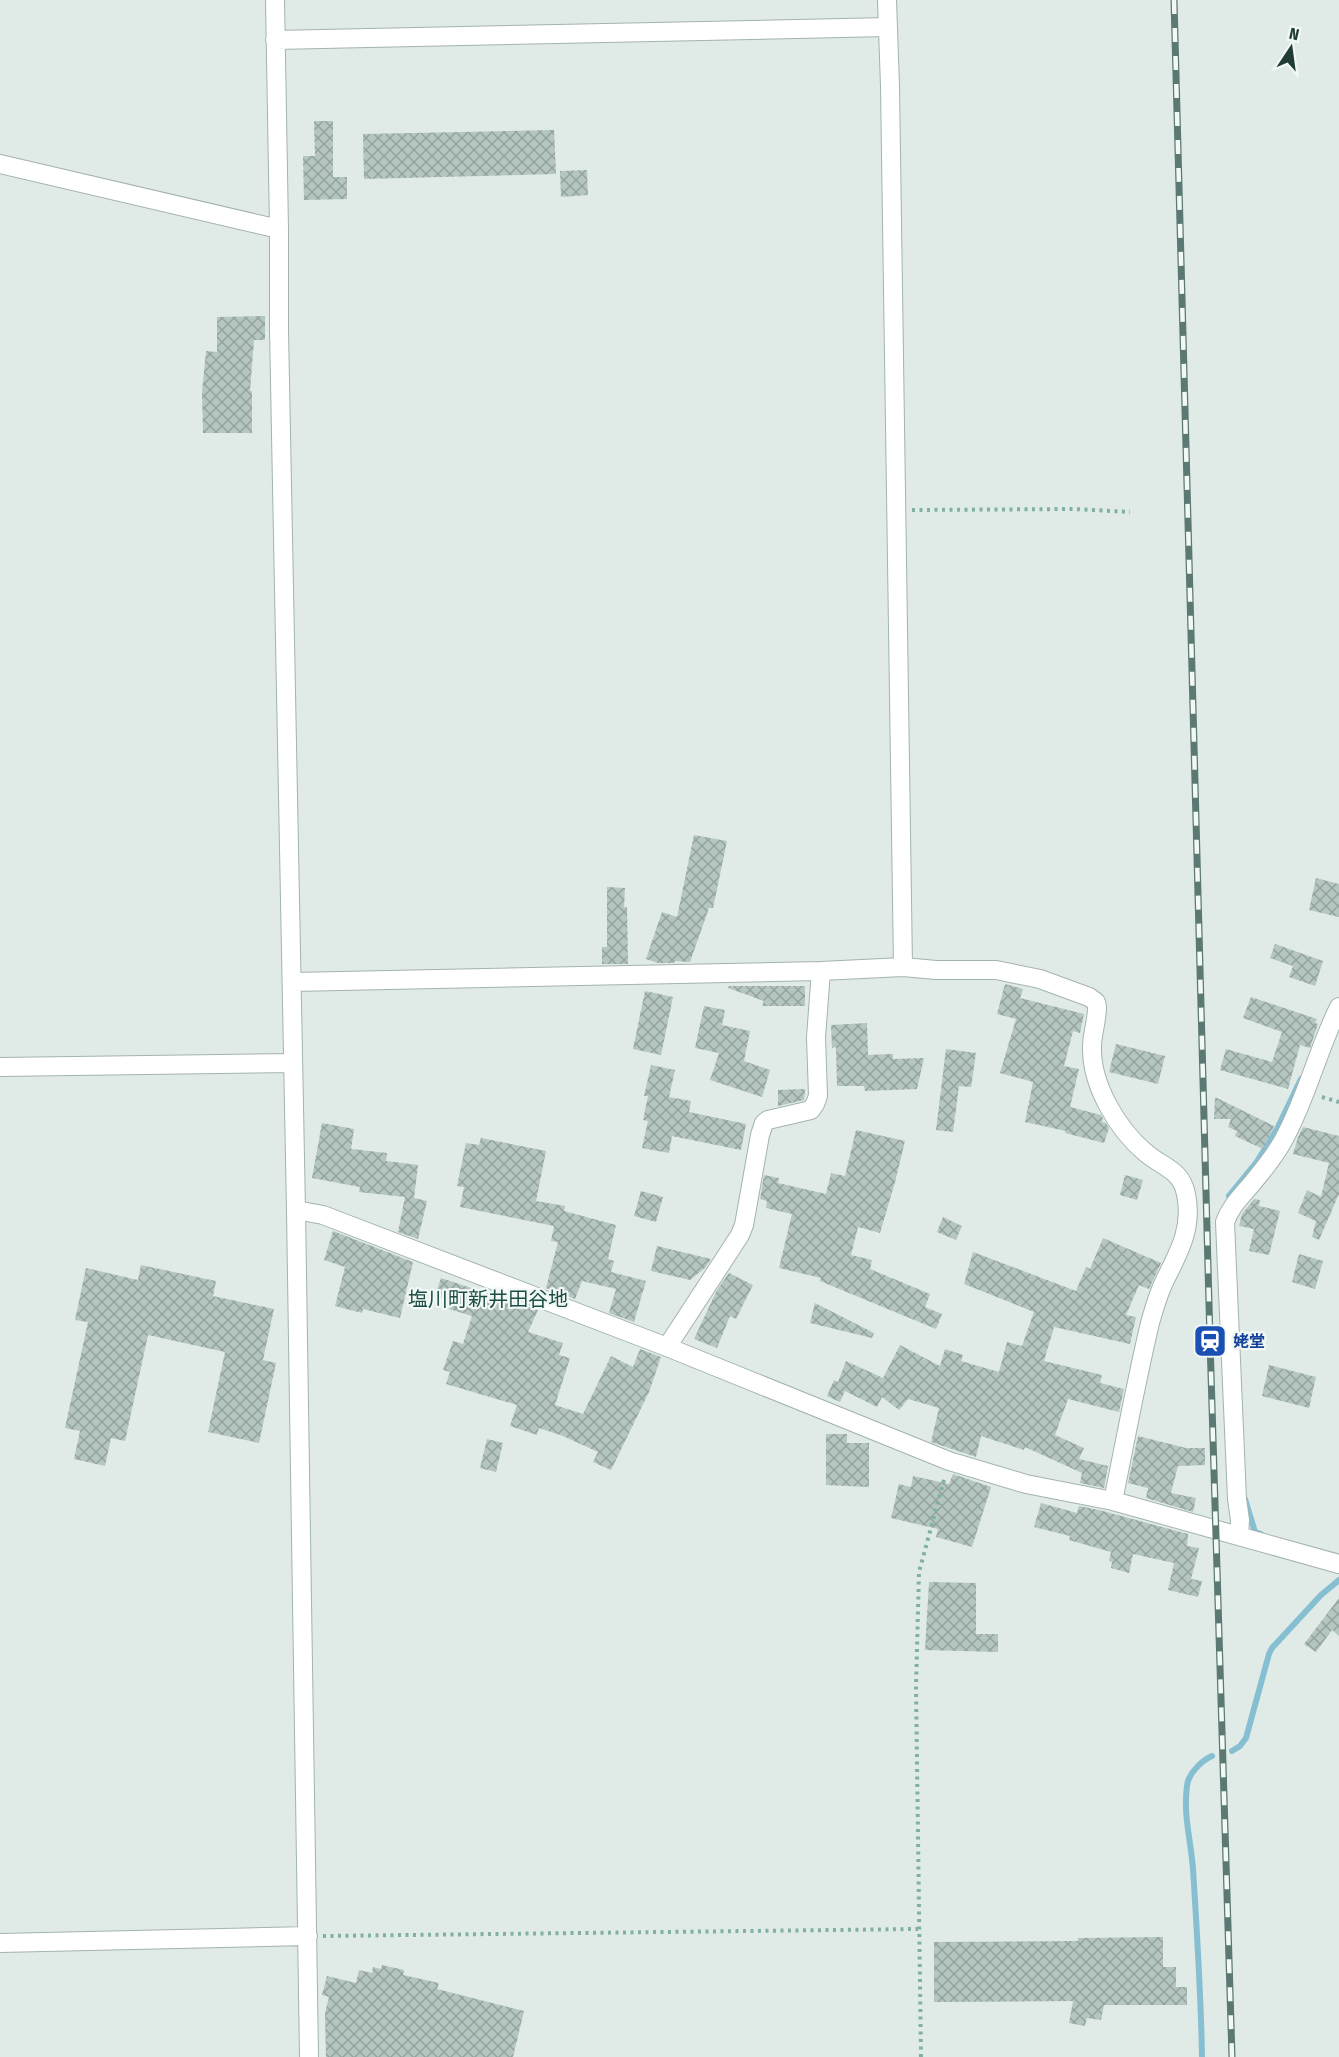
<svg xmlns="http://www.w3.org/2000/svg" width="1339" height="2057" font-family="'Fira Sans Condensed','Noto Sans JP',sans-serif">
  <defs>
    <pattern id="building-cross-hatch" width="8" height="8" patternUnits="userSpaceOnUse" patternTransform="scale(1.5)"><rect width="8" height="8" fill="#b5c6c1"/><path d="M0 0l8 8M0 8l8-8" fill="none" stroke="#93a29e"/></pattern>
  </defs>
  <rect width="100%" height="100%" fill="#e0ebe7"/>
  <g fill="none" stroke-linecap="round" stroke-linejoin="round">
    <path stroke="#87bfd2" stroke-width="6" d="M1229,1196L1256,1163L1277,1129L1301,1079
      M1245,1499L1255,1532L1261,1534
      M1232,1751L1240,1746L1246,1738L1269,1654L1272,1648L1321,1595L1339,1580
      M1202,2057C1201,1994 1197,1931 1193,1869C1191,1841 1183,1815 1187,1786C1188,1774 1201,1761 1212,1756"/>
  </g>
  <path fill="url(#building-cross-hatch)" d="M314,121H333V177H347V199L304,200L303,156H315Z
    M554,130L556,174L364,179L363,134Z
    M587,170L588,195L561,197L560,171Z
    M265,316V340H254L250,391H252V433H203L202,392L206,351L217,352V317Z
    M694,835L727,841L713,908H709L690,962L675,961L674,963H658L646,959L662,912L677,917Z
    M1316,878L1339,884V917L1309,910Z
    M607,887L625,888L624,907H627L628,964H602V947H607Z
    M1275,944L1323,961L1315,986L1289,977L1293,966L1270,958Z
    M1005,984L1023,989L1020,998L1084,1014L1080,1033L1073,1031L1064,1066L1079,1069L1070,1107L1101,1115L1103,1118L1102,1122L1106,1123L1109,1128L1104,1143L1065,1133L1066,1131L1025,1122L1033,1082L1000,1073L1016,1019L997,1014Z
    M729,986H805V1006H762L764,1001L728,988Z
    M645,991L673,997L661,1055L633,1049Z
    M1251,997L1317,1019L1315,1023L1318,1024L1310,1048L1300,1045L1288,1089L1220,1070L1226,1049L1272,1062L1282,1032L1243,1018Z
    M704,1006L725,1010L722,1025L750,1031L744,1061L770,1070L762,1097L710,1080L719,1053L695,1048Z
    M867,1023L868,1055L893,1054V1059L924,1058L917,1089L865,1091L864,1086H837L836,1047L832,1048L831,1025Z
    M1116,1044L1165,1056L1158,1084L1109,1072Z
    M946,1049L976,1053L971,1087L959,1086L953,1132L936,1130Z
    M651,1065L675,1070L669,1097L691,1101L689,1112L746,1124L741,1150L672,1136L669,1153L642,1148L648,1121L643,1120L648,1096H644Z
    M805,1089L804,1100L778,1106V1090Z
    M1215,1097L1274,1126L1263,1149L1235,1136L1237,1131L1228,1127L1231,1119H1214Z
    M322,1123L354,1129L351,1149L387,1153L386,1161L418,1165L414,1198L427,1201L418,1239L398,1232L405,1197L359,1192L360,1187L312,1178Z
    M1303,1127L1339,1136V1194L1319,1240L1312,1237L1316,1221L1298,1213L1307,1190L1321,1197L1329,1163L1293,1154L1298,1137Z
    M856,1130L905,1141L895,1182L880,1233L858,1227L851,1255L872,1260L870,1269L930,1294L925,1307L942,1314L936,1329L820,1281L821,1278L779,1268L792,1214L766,1208L767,1201L760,1199L764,1175L779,1178L778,1183L826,1194L831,1173L845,1176Z
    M481,1138L546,1151L536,1201L565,1206L564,1211L616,1225L608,1259L614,1261L611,1272L646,1281L634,1322L609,1313L616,1289L582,1281L575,1299L546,1288L558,1242L551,1241L554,1226L460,1207L464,1187L457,1186L466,1143L479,1145Z
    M1125,1175L1143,1180L1137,1200L1120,1195Z
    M641,1191L663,1197L656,1222L634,1216Z
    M1254,1199L1260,1200L1259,1206L1280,1211L1269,1255L1249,1251L1254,1229L1239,1226L1242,1214Z
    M943,1217L962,1226L956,1240L937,1232Z
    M333,1231L413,1262L400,1318L363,1309L362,1313L335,1306L345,1267L324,1260Z
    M1103,1238L1161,1263L1149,1289L1139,1285L1126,1315L1136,1317L1130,1344L1054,1327L1044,1361L1102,1375L1100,1383L1124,1389L1119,1412L1068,1399L1055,1435L1084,1448L1079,1459L1108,1466L1104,1488L1080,1483L1082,1473L1025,1447L1024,1450L981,1436L976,1457L931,1442L939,1408L908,1399L899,1410L882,1397L877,1407L845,1391L840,1402L827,1396L834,1380L838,1382L846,1361L883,1378L900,1345L940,1366L945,1349L963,1355L961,1361L999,1372L1007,1342L1022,1346L1034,1312L964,1284L973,1252L1076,1291L1086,1267L1090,1269Z
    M657,1246L711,1259L705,1268L690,1280L651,1271Z
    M1299,1254L1323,1261L1315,1289L1292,1282Z
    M141,1265L216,1281L213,1296L274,1309L263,1360L276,1363L259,1443L208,1432L225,1352L148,1335L125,1441L111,1438L105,1466L74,1459L80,1431L65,1428L88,1322L75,1320L86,1268L138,1280Z
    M729,1273L753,1285L736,1319L730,1316L717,1348L694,1339L717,1290Z
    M441,1278L538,1310L528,1332L563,1343L559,1355L570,1358L555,1405L583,1414L611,1356L633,1367L640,1349L661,1357L649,1392L611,1470L593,1462L598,1452L563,1436L539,1428L537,1435L510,1426L517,1405L446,1384L450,1372L443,1370L453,1341L463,1344L472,1316L449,1309L452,1301L435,1296Z
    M815,1303L874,1333L872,1338L810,1323Z
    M1269,1365L1316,1377L1309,1408L1262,1396Z
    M826,1434H847V1443H869V1487L826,1485Z
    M1138,1436L1186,1448H1205V1465L1178,1466L1171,1493L1196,1498L1193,1512L1146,1498L1148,1488L1128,1483Z
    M487,1439L503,1443L496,1472L480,1468Z
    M953,1474L991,1487L972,1547L936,1537L938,1529L891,1518L899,1484L911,1487L913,1476L949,1484Z
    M1041,1503L1077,1513L1079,1506L1099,1510L1188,1534L1187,1546L1199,1548L1191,1579L1202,1581L1198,1597L1168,1590L1174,1563L1133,1554L1129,1573L1111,1568L1112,1562L1109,1561L1111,1552L1069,1540L1070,1536L1034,1527Z
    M929,1582L976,1583V1634H998V1652L925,1650Z
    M1339,1598V1636L1332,1630L1316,1652L1304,1644Z
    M1163,1937V1967H1176V1987H1187V2005H1104L1101,2020L1087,2018L1085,2026L1069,2023L1073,2001L934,2002V1942L1078,1941V1938Z
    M382,1965L404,1970L403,1975L439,1983L437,1989L524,2011L513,2057H326L325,2013L329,1997L322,1995L327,1976L356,1983L359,1970L372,1973L373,1967L381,1969Z"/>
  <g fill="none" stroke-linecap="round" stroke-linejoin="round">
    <defs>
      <path id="minor" d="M275,0L279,229V330L296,1210L309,2057
        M275,40L888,27
        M0,164L279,229
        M903,967L936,970H996L1040,979L1089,997L1096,1002L1097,1007C1097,1021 1092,1034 1092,1047C1091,1085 1118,1130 1146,1153C1162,1167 1181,1169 1186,1194C1193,1228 1179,1252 1165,1280C1158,1294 1154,1309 1150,1323C1136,1382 1125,1442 1113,1501
        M292,982L821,971L903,967L890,86L887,0
        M0,1067L293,1063
        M296,1210L323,1215L667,1347L949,1461L1026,1484L1113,1501L1339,1564
        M667,1347L740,1235L744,1225L760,1135L764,1123L768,1120L811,1110L815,1104L818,1096L816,1037L821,971
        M1239,1536L1240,1520L1237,1499L1225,1222C1231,1205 1243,1195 1254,1181C1265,1168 1276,1154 1284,1139C1307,1097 1318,1049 1339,1007
        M0,1943L308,1936"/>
    </defs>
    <use href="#minor" stroke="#a3b3af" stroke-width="20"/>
    <path stroke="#80b0a5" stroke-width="4" stroke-dasharray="3 4.5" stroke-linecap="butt" d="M912,510L1074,509L1130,512
      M1322,1097L1339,1102
      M323,1936L918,1929
      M921,2057L916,1687L919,1572L945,1476"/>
    <use href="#minor" stroke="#fff" stroke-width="18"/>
    <defs>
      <path id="rail" d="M1174,0L1210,1341L1232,2057"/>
    </defs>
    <use href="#rail" stroke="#5b7872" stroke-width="7"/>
    <use href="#rail" stroke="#f1f8f5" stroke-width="4.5" stroke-dasharray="14" stroke-linecap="butt"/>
  </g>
  <defs>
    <symbol id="station-square" viewBox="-11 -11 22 22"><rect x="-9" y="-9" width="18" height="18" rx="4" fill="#1a4fb4" stroke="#f1f8f5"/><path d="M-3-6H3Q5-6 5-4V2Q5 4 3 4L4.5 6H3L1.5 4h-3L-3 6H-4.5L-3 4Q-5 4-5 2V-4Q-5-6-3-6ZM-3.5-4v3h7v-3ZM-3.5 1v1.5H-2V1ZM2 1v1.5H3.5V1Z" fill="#fff"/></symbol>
  </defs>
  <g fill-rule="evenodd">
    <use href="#station-square" x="1191" y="1322" width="38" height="38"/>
  </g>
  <g text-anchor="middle" stroke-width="4.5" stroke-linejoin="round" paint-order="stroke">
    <g font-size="16" font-weight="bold" fill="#164399" stroke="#f1f8f5" text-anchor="start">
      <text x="1233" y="1347">姥堂</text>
    </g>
    <g font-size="20" fill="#1c4e46" stroke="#f1f8f5">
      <text x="488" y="1306">塩川町新井田谷地</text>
    </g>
  </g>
  <g transform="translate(1291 48) rotate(13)" stroke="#f1f8f5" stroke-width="4.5" paint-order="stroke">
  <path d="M0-4.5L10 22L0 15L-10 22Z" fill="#213c37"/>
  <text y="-9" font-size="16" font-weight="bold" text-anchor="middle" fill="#213c37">N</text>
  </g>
</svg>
